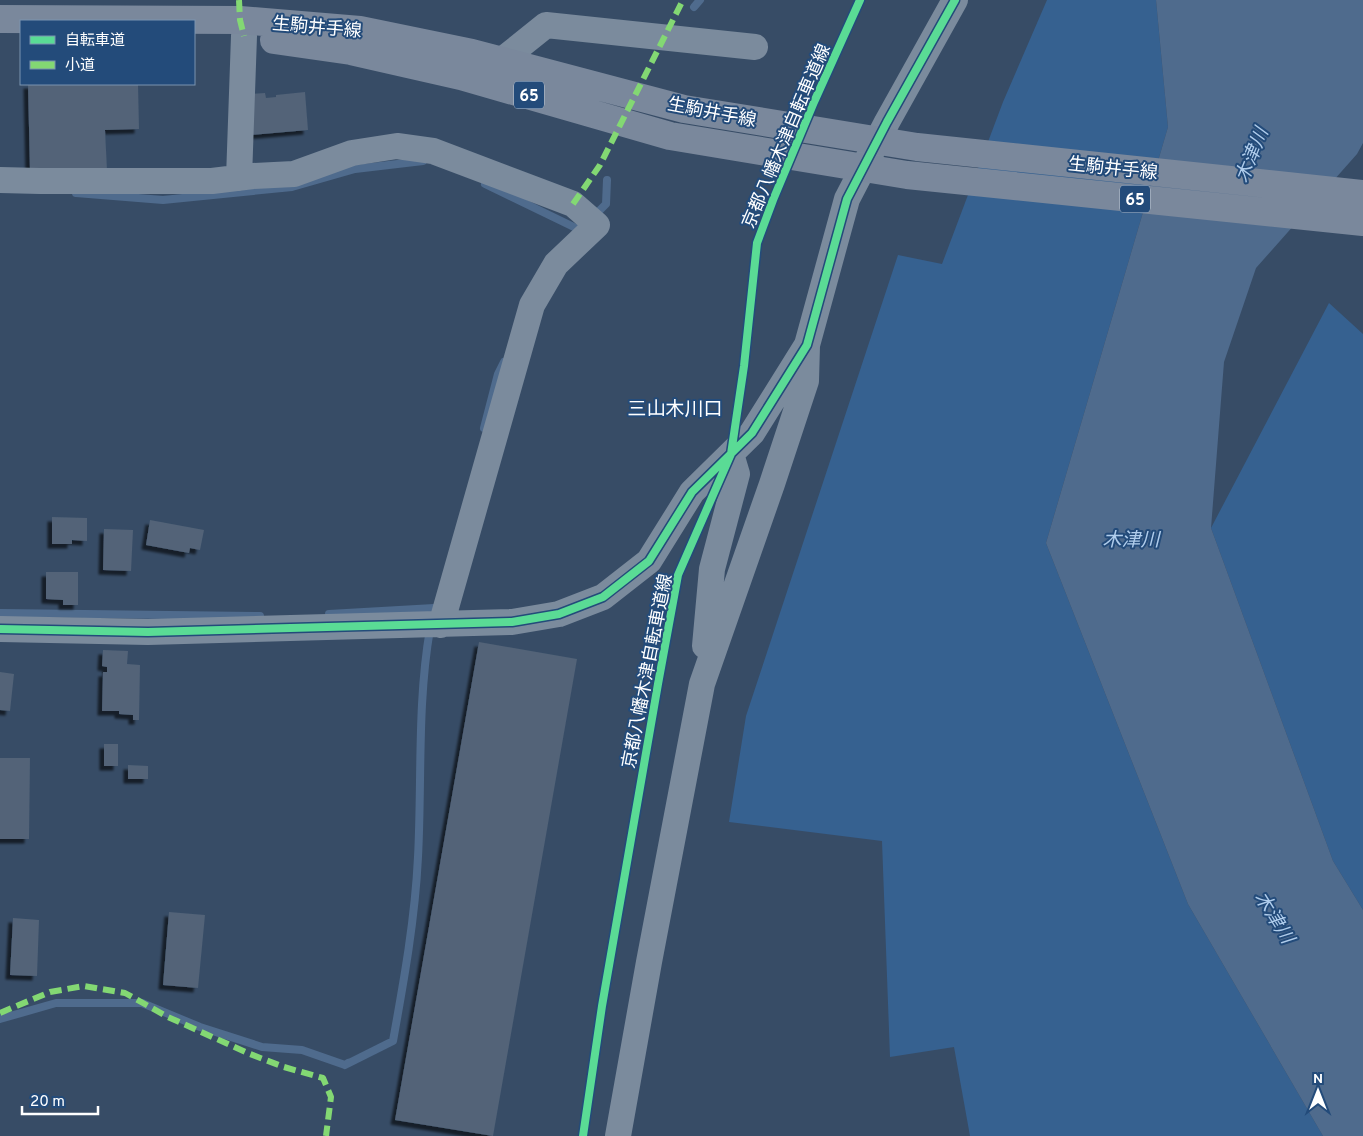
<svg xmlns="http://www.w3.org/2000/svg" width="1363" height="1136" font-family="Overpass,'Noto Sans JP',sans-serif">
  <defs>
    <filter id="shadow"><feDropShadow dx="-4.5" dy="4.5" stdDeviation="1" flood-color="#0009"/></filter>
  </defs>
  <rect width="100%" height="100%" fill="#374c66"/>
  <path fill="#366190" d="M1047,0H1156L1168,127L1046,543L1188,904L1323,1136H970L954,1047L890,1057L882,841L729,822L746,716L898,255L942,264L1003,102Z
    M1329,303L1363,334V910L1333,861L1211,528Z"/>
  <path fill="#4f6b8d" d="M1156,0H1363V143L1357,154L1256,268L1224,362L1211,528L1333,861L1363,910V1136H1323L1188,904L1046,543L1168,127Z"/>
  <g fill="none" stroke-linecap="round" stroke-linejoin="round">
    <path stroke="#4f6b8d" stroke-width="8" d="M694,7L700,0
      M485,184L580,230
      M76,193L163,200L292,187L355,169L423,161
      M594,216L606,204L607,180
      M484,428L498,374L504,362
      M0,613L260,616
      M329,614L434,608
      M0,1019L56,1003H142L200,1027L262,1047L302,1050L345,1065L348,1063
      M345,1065L393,1041C404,980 415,919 418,857C422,781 417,704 430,629"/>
  </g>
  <path fill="#526378" filter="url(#shadow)" d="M28,84H138L139,129L105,130L107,170L30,171Z
    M305,92L308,130L250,135L251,94L265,93L266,98L276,97V95Z
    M52,517L87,518V541L72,540V544H52Z
    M150,520L204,530L200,550L190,548L189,553L146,545Z
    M104,529L133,530L131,571L103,570Z
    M46,572H78V605H63V600L46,599Z
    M479,642L577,659L493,1136L395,1120Z
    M103,650L128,651L127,664L140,665L139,720H133V715L119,714V711H102L103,672H107V667L102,666Z
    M0,672L14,674L10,711L0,710Z
    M104,744H118V766H104Z
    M0,758H30L29,839H0Z
    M128,765L148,766V779H128Z
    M169,912L205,915L198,988L163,985Z
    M13,918L39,920L37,976L10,975Z"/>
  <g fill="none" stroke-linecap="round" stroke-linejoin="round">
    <path stroke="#7b8b9d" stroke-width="26" d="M501,61L546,25L755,47
      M239,178L244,36
      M0,180L40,181H212L253,176L294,174L352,153L397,146L433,151L573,204L597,225L556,264L532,305L441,625
      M0,629L148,632L512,622L559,614L603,597L649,561L692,492L752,433L807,345L847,199L887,122L955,0
      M705,646L712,569L737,474L731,454
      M618,1136L649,962L702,684L772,484L806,381L807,346"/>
    <path stroke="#7a889c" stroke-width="28" d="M0,19L240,20L360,30L472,53L684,109L917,147L1363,194
      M274,40L351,51L461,76L670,136L907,175L1363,222"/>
    <path stroke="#83d873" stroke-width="6" stroke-dasharray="12 6" stroke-linecap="butt" d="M239,0L240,20L244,36
      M573,204L600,165L683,0
      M0,1013L50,992L84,986L125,993L168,1017L250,1054L284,1067L323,1078L331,1097L326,1136"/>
    <defs>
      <path id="cycleway" d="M0,629L148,632L512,622L559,614L603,597L649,561L692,492L752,433L807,345L847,199L887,122L955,0
        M583,1136L602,1006L658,684L678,575L731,454L744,366L757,243L773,200L814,102L860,0"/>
    </defs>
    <use href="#cycleway" stroke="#234b7a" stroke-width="11"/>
    <use href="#cycleway" stroke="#5adb95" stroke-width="8"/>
  </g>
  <g text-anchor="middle" stroke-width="4" stroke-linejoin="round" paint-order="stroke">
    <g fill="#234b7a" stroke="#bdc9d7" stroke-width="1">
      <rect x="514" y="81.5" width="30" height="27" rx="4"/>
      <rect x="1120" y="185.5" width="30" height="27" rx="4"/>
    </g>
    <g font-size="16" font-weight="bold" fill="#fff">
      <text x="529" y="101">65</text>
      <text x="1135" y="205">65</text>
    </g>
    <g font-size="18" fill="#fff" stroke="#234b7a">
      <text transform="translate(317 27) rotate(5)" y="6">生駒井手線</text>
      <text transform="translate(712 112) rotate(11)" y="6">生駒井手線</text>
      <text transform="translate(786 136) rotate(-67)" y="6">京都八幡木津自転車道線</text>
      <text transform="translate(1113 168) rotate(6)" y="6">生駒井手線</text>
      <text transform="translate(647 671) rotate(-79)" y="6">京都八幡木津自転車道線</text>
    </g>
    <g font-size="19" font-style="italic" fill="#b0cdec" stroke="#234b7a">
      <text transform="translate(1251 155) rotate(-68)" y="7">木津川</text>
      <text x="1131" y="546">木津川</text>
      <text transform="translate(1275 917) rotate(58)" y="7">木津川</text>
    </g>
    <g font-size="19" fill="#fff" stroke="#234b7a">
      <text x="675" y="415">三山木川口</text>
    </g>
  </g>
  <rect x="20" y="20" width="175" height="65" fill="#234b7a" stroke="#7b93af"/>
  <rect x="30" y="36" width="25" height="8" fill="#5adb95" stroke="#7b93af"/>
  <text x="65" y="45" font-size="15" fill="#ffffff">自転車道</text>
  <rect x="30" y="61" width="25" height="8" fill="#83d873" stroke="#7b93af"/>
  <text x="65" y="70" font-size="15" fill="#ffffff">小道</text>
  <g transform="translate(1318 1091)" stroke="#234b7a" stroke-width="4" paint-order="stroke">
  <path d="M0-4L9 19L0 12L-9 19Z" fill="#ffffff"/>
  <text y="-8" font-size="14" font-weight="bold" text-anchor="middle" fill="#ffffff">N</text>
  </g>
  <path d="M22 1106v8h76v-8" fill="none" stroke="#ffffff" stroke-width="2.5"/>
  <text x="30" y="1106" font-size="15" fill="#ffffff" stroke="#234b7a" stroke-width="4" paint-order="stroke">20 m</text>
</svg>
